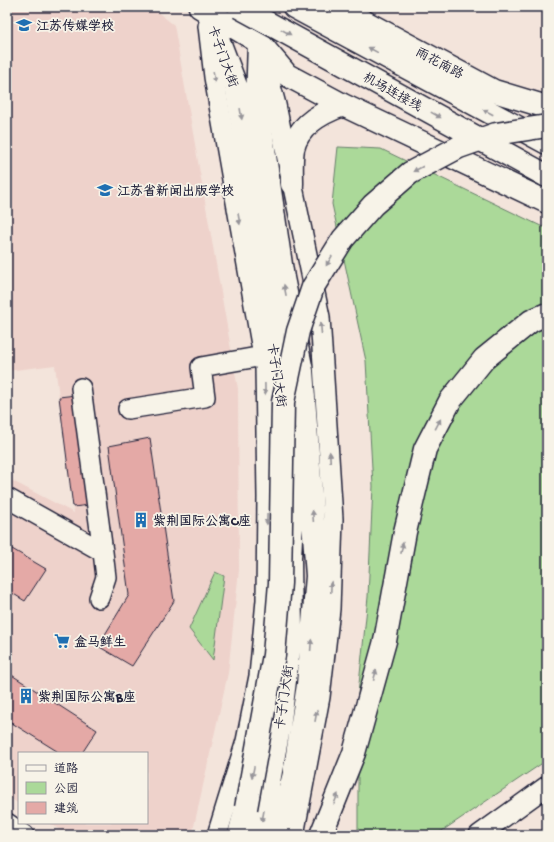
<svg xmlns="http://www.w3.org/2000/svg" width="554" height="842" font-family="'Gochi Hand','LXGW WenKai TC',sans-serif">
  <rect width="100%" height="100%" fill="#f3e4db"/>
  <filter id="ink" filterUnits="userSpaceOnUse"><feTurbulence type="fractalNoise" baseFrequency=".025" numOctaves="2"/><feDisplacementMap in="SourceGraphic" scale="8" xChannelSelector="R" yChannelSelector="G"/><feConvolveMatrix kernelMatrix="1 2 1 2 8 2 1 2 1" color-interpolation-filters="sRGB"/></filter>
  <g filter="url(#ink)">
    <path fill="#eed2cb" d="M7,7H151L174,25L238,389L239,570L228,673L192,835H68L49,823H147V753H19V804L7,796V478L74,513L55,365L7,371Z"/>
    <path fill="#abd999" stroke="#667e6a" d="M338,147L381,149L547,229V760L436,835H358V694L368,597L373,486L366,361L332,204Z
      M215,572L224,576L213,660L189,629Z"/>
    <path fill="#e4a9a6" stroke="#22223b" d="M76,395L90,505L73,507L59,397Z
      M150,438L174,601L132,666L98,646L129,595L109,446Z
      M7,546L46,569L25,601L7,590Z
      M7,672L97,730L82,753H60L7,720Z"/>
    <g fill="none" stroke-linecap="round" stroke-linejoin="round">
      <defs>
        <path id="minor" d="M208,26L214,77L265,367L267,497L266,600L259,676L246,741L217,835
          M262,52L276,105L320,317L333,519L330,609L320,697L294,835
          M128,409L205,397L201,367L263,356
          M7,498L103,552L81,388
          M99,598L106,577L103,552
          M7,823L24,835
          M479,835L547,786"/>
        <path id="major" d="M200,7L259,42
          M337,7L494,91L547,107"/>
        <path id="highway" d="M294,7L547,143
          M207,10L236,86L254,194L272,334L283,399
          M259,42L257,102L283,278L302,371L317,576L308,685L294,774L278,835
          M259,42L287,75L343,105L547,202
          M292,184C292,173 291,160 293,149C298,125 323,112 343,105
          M239,835L246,808
          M259,835L279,728L291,633L290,558L294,480L289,443"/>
      </defs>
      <use href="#minor" stroke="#22223b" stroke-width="22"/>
      <use href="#major" stroke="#22223b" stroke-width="25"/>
      <use href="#highway" stroke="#22223b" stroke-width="25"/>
      <use href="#minor" stroke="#f7f3e8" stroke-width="19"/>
      <use href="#major" stroke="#f7f3e8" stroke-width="22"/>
      <use href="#highway" stroke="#f7f3e8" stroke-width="22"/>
      <defs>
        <path id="highway-bridge" d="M239,7L547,176
          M246,808L274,655L280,583L283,402L298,331L313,287L343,239L373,205L410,173L459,147L496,134L547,126
          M321,835L354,753L385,641L405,532L425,449L450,401L484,359L531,321L547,314"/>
      </defs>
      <use href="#highway-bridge" stroke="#22223b" stroke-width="25" stroke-linecap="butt"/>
      <use href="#highway-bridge" stroke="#f7f3e8" stroke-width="22"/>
    </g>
    <defs><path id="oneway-solid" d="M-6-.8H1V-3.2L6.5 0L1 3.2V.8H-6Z"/></defs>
    <g fill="#97959a">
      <use href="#oneway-solid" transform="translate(286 32) rotate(29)"/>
      <use href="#oneway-solid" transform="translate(373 50) rotate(-151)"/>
      <use href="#oneway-solid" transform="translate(214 77) rotate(82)"/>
      <use href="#oneway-solid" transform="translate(488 112) rotate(-152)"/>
      <use href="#oneway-solid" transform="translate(241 114) rotate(81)"/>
      <use href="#oneway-solid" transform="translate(436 115) rotate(29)"/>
      <use href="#oneway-solid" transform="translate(418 169) rotate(152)"/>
      <use href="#oneway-solid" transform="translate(239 219) rotate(80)"/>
      <use href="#oneway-solid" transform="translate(329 261) rotate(121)"/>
      <use href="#oneway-solid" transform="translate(285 290) rotate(-101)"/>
      <use href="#oneway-solid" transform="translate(321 328) rotate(-95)"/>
      <use href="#oneway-solid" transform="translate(265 389) rotate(89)"/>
      <use href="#oneway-solid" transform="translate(438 424) rotate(-62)"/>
      <use href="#oneway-solid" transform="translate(330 457) rotate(-93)"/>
      <use href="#oneway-solid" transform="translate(313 516) rotate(-94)"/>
      <use href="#oneway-solid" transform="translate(267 519) rotate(91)"/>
      <use href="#oneway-solid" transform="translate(402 548) rotate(-79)"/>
      <use href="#oneway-solid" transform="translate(331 587) rotate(-88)"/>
      <use href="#oneway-solid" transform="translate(311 645) rotate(-86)"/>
      <use href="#oneway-solid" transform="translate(375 675) rotate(-75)"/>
      <use href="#oneway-solid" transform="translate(316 716) rotate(-80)"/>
      <use href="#oneway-solid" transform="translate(253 772) rotate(101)"/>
      <use href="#oneway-solid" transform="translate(336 799) rotate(-68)"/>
      <use href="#oneway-solid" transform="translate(263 816) rotate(100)"/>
    </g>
  </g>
  <defs>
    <symbol id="school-bare" viewBox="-9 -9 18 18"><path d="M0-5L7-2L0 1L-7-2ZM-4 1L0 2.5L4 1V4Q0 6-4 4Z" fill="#1f6fb2" stroke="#f7f3e8" stroke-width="2.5" paint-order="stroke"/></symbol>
    <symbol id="building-bare" viewBox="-9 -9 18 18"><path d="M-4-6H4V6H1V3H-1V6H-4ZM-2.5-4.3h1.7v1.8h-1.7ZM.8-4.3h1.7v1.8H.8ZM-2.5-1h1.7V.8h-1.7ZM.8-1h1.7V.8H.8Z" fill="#1f6fb2" stroke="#f7f3e8" stroke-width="2.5" paint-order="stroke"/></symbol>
    <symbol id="supermarket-bare" viewBox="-9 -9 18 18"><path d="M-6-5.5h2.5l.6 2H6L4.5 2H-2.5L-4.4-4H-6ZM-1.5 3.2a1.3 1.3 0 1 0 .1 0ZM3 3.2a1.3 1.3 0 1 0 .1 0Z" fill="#1f6fb2" stroke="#f7f3e8" stroke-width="2.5" paint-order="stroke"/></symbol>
  </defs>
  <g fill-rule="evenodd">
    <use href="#school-bare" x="13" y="14" width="22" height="22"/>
    <use href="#school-bare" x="94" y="179" width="22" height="22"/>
    <use href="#building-bare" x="130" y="509" width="22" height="22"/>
    <use href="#supermarket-bare" x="51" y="630" width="22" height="22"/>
    <use href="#building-bare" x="15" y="685" width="22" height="22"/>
  </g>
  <g text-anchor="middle" stroke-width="3.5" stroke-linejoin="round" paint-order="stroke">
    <g font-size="13" font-weight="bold" fill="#22223b" stroke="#f7f3e8" text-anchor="start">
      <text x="36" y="30">江苏传媒学校</text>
      <text x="117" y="195">江苏省新闻出版学校</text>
      <text x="153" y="525">紫荆国际公寓C座</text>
      <text x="74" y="646">盒马鲜生</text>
      <text x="38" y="701">紫荆国际公寓B座</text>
    </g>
    <g font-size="13" fill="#22223b" stroke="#f7f3e8">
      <text transform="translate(224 56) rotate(70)" y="5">卡子门大街</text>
      <text transform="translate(440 62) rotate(28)" y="5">雨花南路</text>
      <text transform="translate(393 91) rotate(29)" y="5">机场连接线</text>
      <text transform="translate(278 375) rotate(81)" y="5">卡子门大街</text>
      <text transform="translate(283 697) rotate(-82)" y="5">卡子门大街</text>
    </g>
  </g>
  <rect width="554" height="842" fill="none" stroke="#f7f3e8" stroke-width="24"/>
  <rect x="12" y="12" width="530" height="818" fill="none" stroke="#22223b" stroke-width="1.5" filter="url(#ink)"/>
  <rect x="18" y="752" width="130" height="72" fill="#f7f3e8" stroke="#a29fa3"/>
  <rect x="26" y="765" width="20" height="6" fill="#f7f3e8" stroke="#a29fa3"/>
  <text x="54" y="772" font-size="12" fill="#22223b">道路</text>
  <rect x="26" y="782" width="20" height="12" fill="#abd999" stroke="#a29fa3"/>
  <text x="54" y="792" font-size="12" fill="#22223b">公园</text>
  <rect x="26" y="802" width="20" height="12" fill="#e4a9a6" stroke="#a29fa3"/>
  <text x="54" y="812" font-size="12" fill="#22223b">建筑</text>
</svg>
